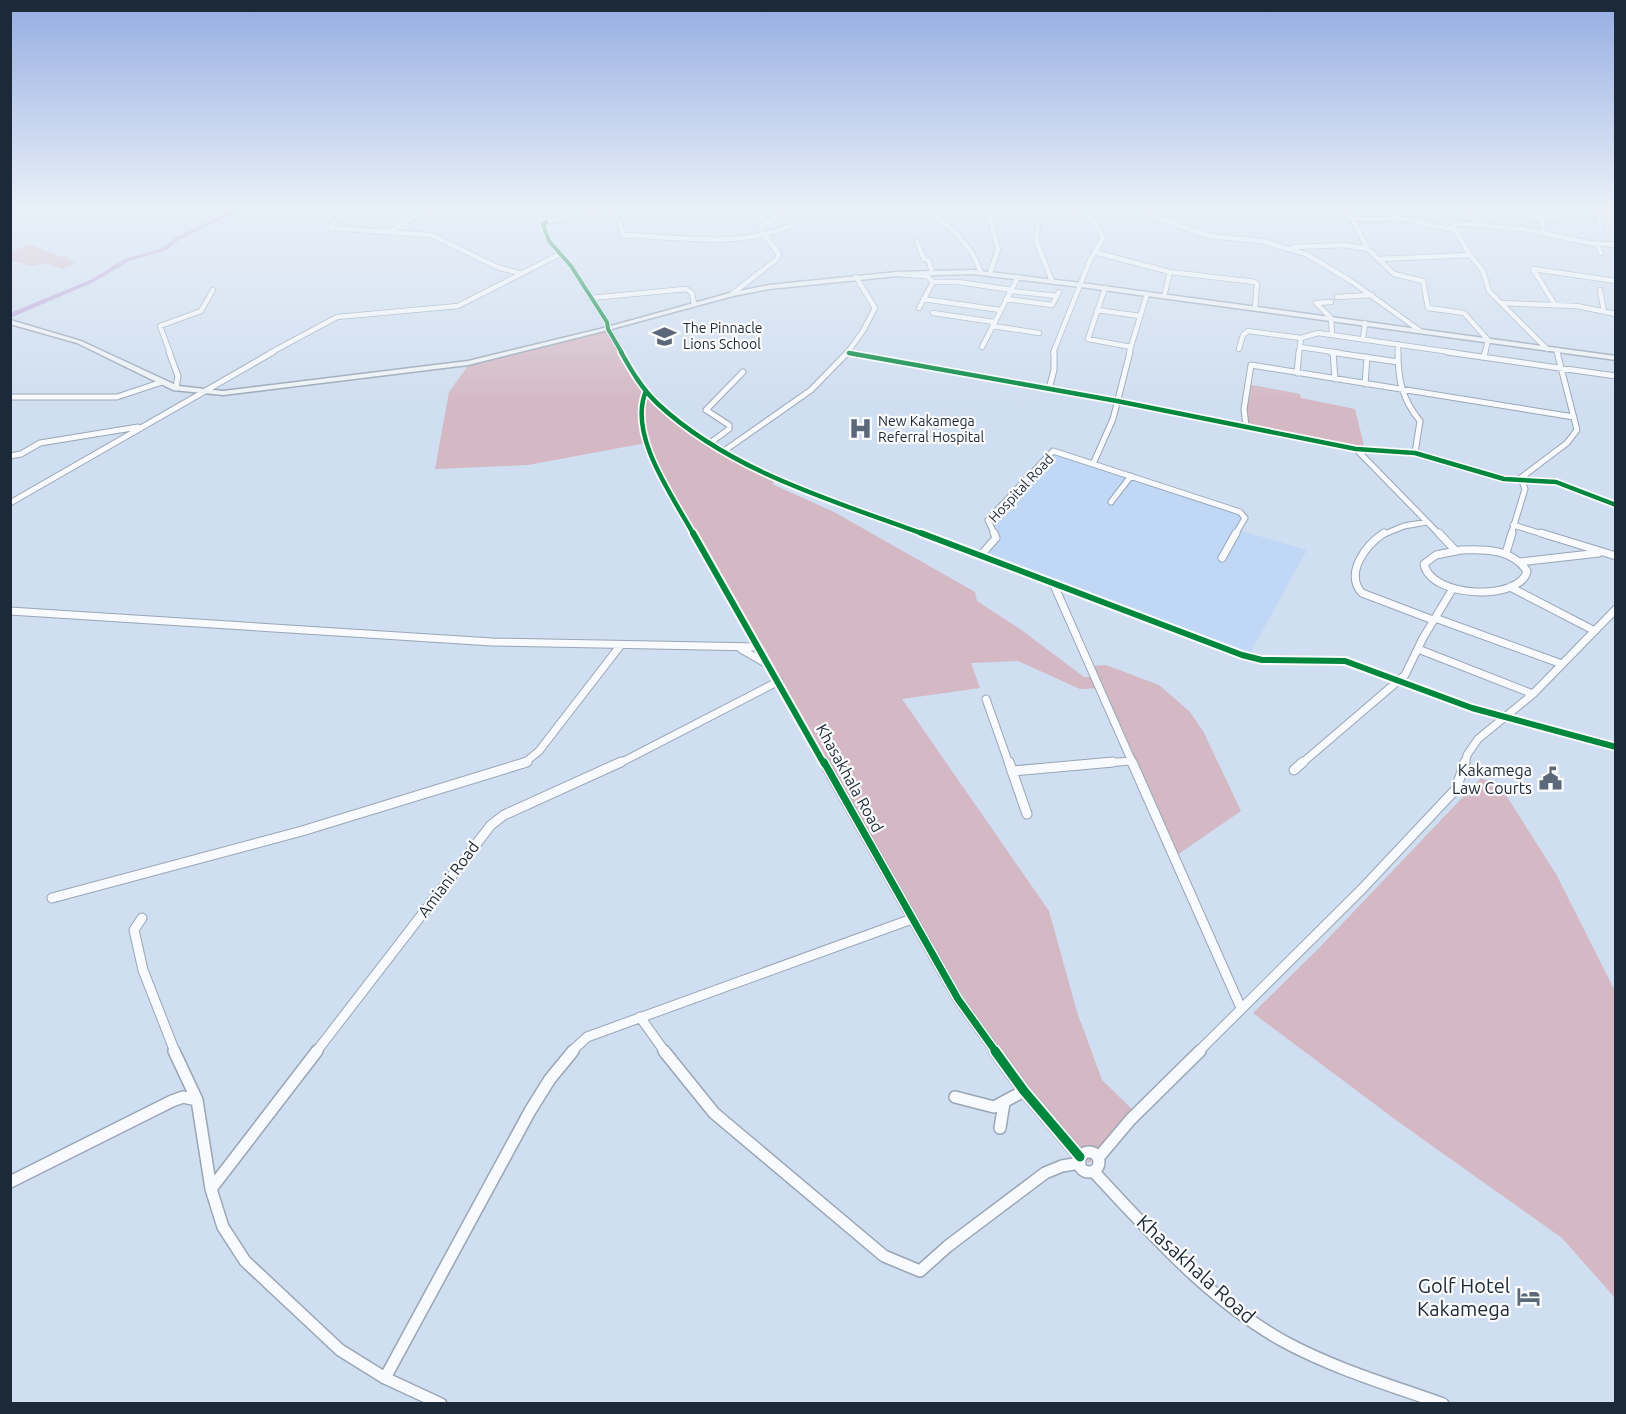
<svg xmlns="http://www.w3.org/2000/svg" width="1626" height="1414" font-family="Ubuntu,sans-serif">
  <rect width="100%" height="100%" fill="#cfdef0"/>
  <path fill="#c0d8f5" d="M1053,451L1238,512L1244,517L1238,530L1307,550L1248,657L981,556L995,540L988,523Z"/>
  <path fill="#d4b8c3" d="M31,244L61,257L66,256L76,264L62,269L46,263L33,266L11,261V252Z
    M608,329L644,391L713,445L779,478L772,484L834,512L975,592L977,601L1020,629L1084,677H1094L1089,666L1106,665L1159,685L1190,712L1203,731L1241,811L1177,855L1103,688L1080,689L1018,661L971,663L980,688L902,699L1049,911L1077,1012L1102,1080L1139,1116L1089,1163L1020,1082L990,1039L914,917L830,772L764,647L736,608L699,546L646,443L528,465L435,469L449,392L469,364Z
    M1247,384L1300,394L1301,398L1355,409L1365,450L1246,426Z
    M1481,778L1500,786L1556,874L1615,991V1298L1562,1238L1400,1123L1253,1013L1319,948Z"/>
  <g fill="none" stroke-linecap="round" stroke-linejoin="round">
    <path fill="#bca2d8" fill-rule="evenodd" d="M237,208H244L179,240L167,250L129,261L94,282L10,318V313L90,280L125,259L163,248L175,238Z"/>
    <defs>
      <path id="minor-far4" d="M355,208L338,218L330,228L431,235L497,267L522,274
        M522,208L546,222L569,216L608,213L612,209
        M752,208L757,216L767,221
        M915,208C946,220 970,241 981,273
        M1147,208L1151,215L1159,219L1210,236L1261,241L1306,254L1351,281L1419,330
        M1339,208L1352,219H1405L1455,230
        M1383,208L1396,217
        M1462,208L1477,223
        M1582,208L1616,216
        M611,212L619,220L623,235C678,237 739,248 791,226
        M988,212L998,249L990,273
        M1597,212L1601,227
        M1523,214L1542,219L1543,232
        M1352,219L1368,249
        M1542,219L1545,215L1561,218
        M546,222L543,225L549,241L571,266L607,322L608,329L622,353
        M1038,226L1036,241L1052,281
        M391,231L413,217L439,208
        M917,242L924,259L929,261L932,273
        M1597,244L1601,253
        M1293,247L1345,245L1368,249L1394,274L1423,281L1428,308L1464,313L1488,340L1485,353
        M1094,252L1170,272L1164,296
        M1470,255L1483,271L1489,291L1547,349
        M1380,259L1470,255L1453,226L1455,223L1524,229L1589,243L1616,245
        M1533,269L1616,281
        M1533,269L1555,305
        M1170,272L1255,282L1257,284L1255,308
        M897,274L927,276L933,282L919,308
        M933,282H958L1012,290
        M1105,288L1088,339L1131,347
        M1600,290L1604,312
        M1012,291L1057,296
        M732,294L777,259L779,254L762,232L761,226L793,208
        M1337,297L1372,295
        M591,298L686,289L692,293L694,304
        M923,299L1000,310
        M1006,299L1052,305L1059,292
        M1331,302L1316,303L1331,318L1332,334
        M1501,303L1577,306L1616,314
        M1097,310L1140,316
        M933,313L994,322
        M992,326L1039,333
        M1363,339L1365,323
        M982,347L1018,277
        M1300,347L1340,353
        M1239,349L1243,335L1248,331L1301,338
        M1557,350L1558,353
        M170,353L160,326L201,311L213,290
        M270,353L337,317L458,306L560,254
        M847,353L863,331L875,308L856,277
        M1053,353L1090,260L1103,238L1093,220L1071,208
        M1129,353L1147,294
        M1299,353L1301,338L1318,333L1457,353
        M1398,353V344"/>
      <path id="minor-far3" d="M169,352L178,376L176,388
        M621,352C631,370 642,389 658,404C731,472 834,501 926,535
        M1330,352L1398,362
        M1333,352L1335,379
        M1398,352C1398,380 1402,399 1420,421L1415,453
        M1447,352L1616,376
        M849,353L1117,401L1356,449L1415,453L1504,479L1556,482L1616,505
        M1484,356L1485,352
        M1297,373L1299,352
        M1365,384L1367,357
        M1049,389L1054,370V352
        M646,391C627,435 674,498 694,535
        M10,397H117L162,382
        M1246,426L1244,409L1251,365L1574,417
        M710,443L729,429V425L706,410L743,372
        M1356,449L1440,535
        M724,451L811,390L848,352
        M10,456L21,454L40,443L138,427
        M1093,464L1113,419L1130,352
        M1518,480L1567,443L1577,430L1557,352
        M1111,502L1131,476
        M10,503L273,352
        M1513,525L1546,535
        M995,535L988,520L1053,451L1240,512L1245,518L1235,535
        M1382,535L1404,526L1427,522
        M1511,535L1525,489L1522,481"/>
      <path id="minor-far2" d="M693,533L824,764
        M921,533L1242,655L1262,660L1345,661L1472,708L1616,747
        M1384,533C1366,545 1344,573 1362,593L1433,620
        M1439,533L1456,551
        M1541,533L1616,556
        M1461,550C1486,549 1512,549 1527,571C1521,601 1431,599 1424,564L1436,555Z
        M1506,553L1512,533
        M980,556L996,538L994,533
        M1222,558L1236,533
        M1520,562L1599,553
        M1053,583L1133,764
        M1510,587L1595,631
        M10,611L492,642L758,647
        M1435,618L1562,664
        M741,649L767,664
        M1418,649L1533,694
        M986,699L1009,764
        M523,764L539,751L620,646
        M618,764L779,681
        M1096,764L1130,761
        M1301,764L1405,675L1423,638L1452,590
        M1465,764L1467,755L1478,739L1533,694L1616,609"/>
      <path id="minor-far1" d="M824,762L958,999L996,1052
        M1009,762L1012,771L1113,762
        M1132,762L1241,1008
        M1294,770L1303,762
        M1012,771L1027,814
        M52,898L302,831L527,762
        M142,918L134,930L143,970L175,1052
        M640,1017L665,1052
        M316,1052L491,825L504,815L621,762
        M571,1052L587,1037L912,919
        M1198,1052L1362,889L1456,789L1465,762"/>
      <path id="minor" d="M174,1051L197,1100L211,1189L223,1227L245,1261L340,1350L385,1378L441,1404
        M664,1051L714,1113L884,1256L920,1271L948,1246L1045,1173L1062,1166L1080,1163
        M995,1051L1024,1091L1080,1157
        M955,1097L994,1107L1024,1091
        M1000,1128L1004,1103
        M1079 1162a10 10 0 1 1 20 0a10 10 0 1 1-20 0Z
        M1098,1158L1131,1119L1200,1051
        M1094,1172C1152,1234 1210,1301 1285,1342C1335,1369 1390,1385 1443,1404
        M10,1182L172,1101L183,1097L197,1100
        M211,1189L317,1051
        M385,1378L530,1111L550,1079L573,1051"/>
      <path id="secondary" d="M972,270L1081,283L1616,356V360L1081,287L972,274L897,276L769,289L733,296L604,331L468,365L223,395L173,390L77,343L10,324V320L81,341L178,386L223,391L468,361L600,329L730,293L769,285L897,272Z"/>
    </defs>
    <use href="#minor-far4" stroke="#99a6b5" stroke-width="6"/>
    <use href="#minor-far3" stroke="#99a6b5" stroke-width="7"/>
    <use href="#minor-far2" stroke="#99a6b5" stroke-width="9"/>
    <use href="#minor-far1" stroke="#99a6b5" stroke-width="11"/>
    <use href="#minor" stroke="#99a6b5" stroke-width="14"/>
    <use href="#secondary" stroke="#99a6b5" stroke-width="3"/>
    <use href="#minor-far4" stroke="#f8fafd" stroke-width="4.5"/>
    <use href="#minor-far3" stroke="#f8fafd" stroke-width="5"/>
    <use href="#minor-far2" stroke="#f8fafd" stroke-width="7"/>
    <use href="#minor-far1" stroke="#f8fafd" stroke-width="9"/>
    <use href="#minor" stroke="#f8fafd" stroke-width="11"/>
    <use href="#secondary" fill="#eef3f6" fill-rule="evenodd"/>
    <defs>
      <path id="cycleway-far4" d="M546,222L543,225L549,241L571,266L607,322L608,329L622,353"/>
      <path id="cycleway-far3" d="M621,352C631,370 642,389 658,404C731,472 834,501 926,535
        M849,353L1117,401L1356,449L1415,453L1504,479L1556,482L1616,505
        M646,391C627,435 674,498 694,535"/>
      <path id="cycleway-far2" d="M693,533L824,764
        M921,533L1242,655L1262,660L1345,661L1472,708L1616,747"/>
      <path id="cycleway-far1" d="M824,762L958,999L996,1052"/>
      <path id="cycleway" d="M995,1051L1024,1091L1080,1157"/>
    </defs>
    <use href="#cycleway-far4" stroke="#fbfbfb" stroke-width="6"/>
    <use href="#cycleway-far3" stroke="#fbfbfb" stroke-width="8"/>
    <use href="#cycleway-far2" stroke="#fbfbfb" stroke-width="10"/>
    <use href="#cycleway-far1" stroke="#fbfbfb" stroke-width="10"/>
    <use href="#cycleway" stroke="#fbfbfb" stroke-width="13"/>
    <use href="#cycleway-far4" stroke="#00873e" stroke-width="4"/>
    <use href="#cycleway-far3" stroke="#00873e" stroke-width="4.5"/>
    <use href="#cycleway-far2" stroke="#00873e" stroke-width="6"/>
    <use href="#cycleway-far1" stroke="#00873e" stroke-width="7"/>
    <use href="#cycleway" stroke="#00873e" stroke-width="9"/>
  </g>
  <linearGradient id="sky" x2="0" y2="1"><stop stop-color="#96ade2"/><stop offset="0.51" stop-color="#e9f0f8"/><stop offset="1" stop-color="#e9f0f8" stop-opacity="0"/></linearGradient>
  <rect width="1626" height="406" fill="url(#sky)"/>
  <defs>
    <symbol id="school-bare" viewBox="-9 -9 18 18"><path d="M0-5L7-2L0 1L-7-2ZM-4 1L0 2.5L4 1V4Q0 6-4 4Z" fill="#5b6879" stroke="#fbfbfb" stroke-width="2.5" paint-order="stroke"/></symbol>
    <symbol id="hospital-bare" viewBox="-9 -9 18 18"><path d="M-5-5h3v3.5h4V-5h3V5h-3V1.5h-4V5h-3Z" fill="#5b6879" stroke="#fbfbfb" stroke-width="2.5" paint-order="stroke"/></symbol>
    <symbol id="civic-bare" viewBox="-9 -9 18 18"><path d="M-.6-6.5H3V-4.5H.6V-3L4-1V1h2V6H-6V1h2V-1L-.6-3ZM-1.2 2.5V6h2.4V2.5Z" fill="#5b6879" stroke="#fbfbfb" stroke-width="2.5" paint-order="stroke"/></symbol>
    <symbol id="hotel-bare" viewBox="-9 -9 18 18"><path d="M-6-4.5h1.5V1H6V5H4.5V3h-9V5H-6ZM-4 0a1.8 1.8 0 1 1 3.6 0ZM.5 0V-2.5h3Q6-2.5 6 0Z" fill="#5b6879" stroke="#fbfbfb" stroke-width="2.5" paint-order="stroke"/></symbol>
  </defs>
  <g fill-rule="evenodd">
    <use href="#school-bare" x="648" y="320" width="33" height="33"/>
    <use href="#hospital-bare" x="844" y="412" width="33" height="33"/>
    <use href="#civic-bare" x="1534" y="762" width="33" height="33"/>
    <use href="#hotel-bare" x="1512" y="1280" width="33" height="33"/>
  </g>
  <g text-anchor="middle" stroke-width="4.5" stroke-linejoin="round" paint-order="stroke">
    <g font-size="14" fill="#1c2939" stroke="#fbfbfb" text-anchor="start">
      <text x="683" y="333">The Pinnacle<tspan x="683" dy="16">Lions School</tspan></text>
      <text x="878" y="426">New Kakamega<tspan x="878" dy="16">Referral Hospital</tspan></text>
    </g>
    <g font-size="14" fill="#1c2939" stroke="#fbfbfb">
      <text transform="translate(1021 488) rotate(-47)" y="5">Hospital Road</text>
    </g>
    <g font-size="16" fill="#1c2939" stroke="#fbfbfb" text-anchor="end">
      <text x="1532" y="776">Kakamega<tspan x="1532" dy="18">Law Courts</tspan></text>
    </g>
    <g font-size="16" fill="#1c2939" stroke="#fbfbfb">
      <text transform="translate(850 778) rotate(61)" y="6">Khasakhala Road</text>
      <text transform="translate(448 879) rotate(-53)" y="6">Amiani Road</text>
    </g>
    <g font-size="20" fill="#1c2939" stroke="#fbfbfb">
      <text transform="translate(1196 1269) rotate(42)" y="7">Khasakhala Road</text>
    </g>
    <g font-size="20" fill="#1c2939" stroke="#fbfbfb" text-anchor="end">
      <text x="1510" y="1293">Golf Hotel<tspan x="1510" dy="23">Kakamega</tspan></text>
    </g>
  </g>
  <rect width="1626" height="1414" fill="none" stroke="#1c2939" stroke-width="24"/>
</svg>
